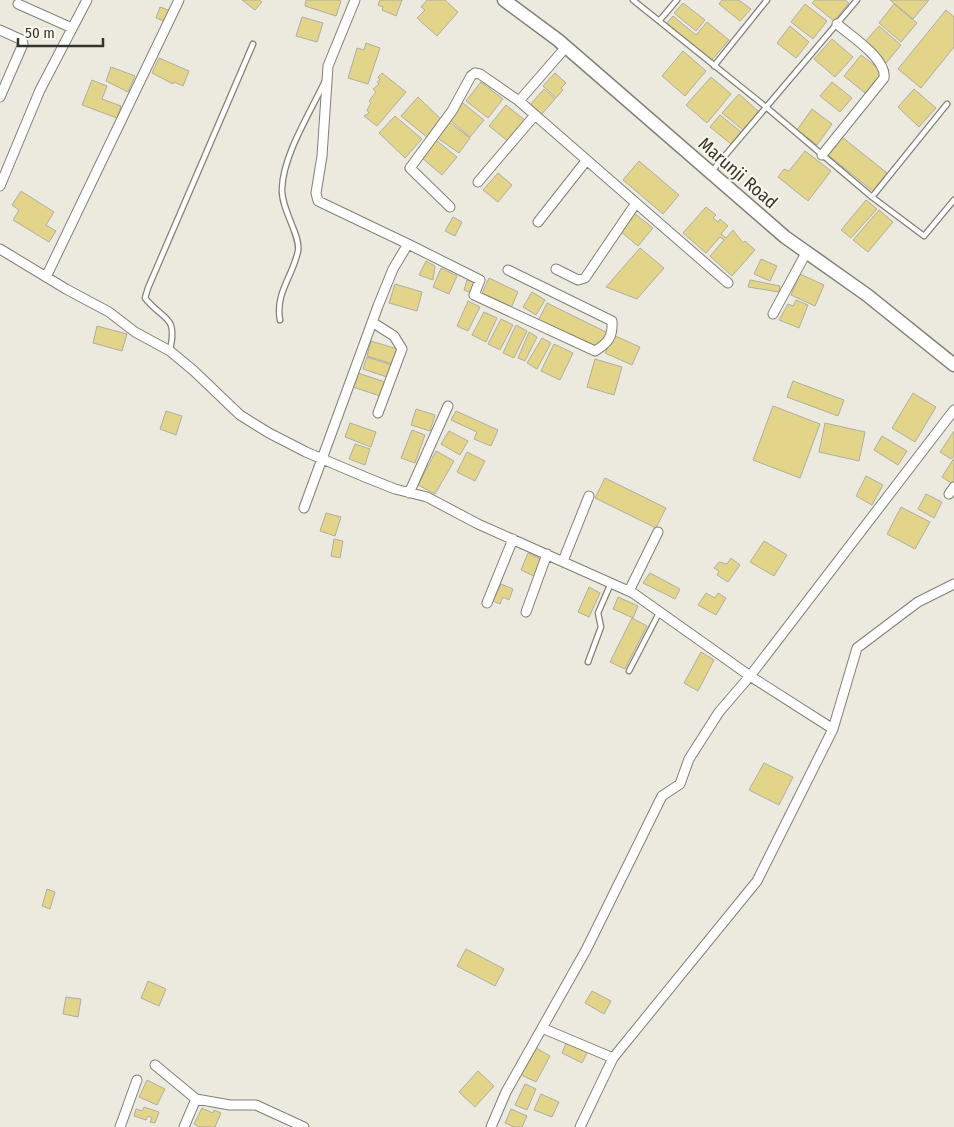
<svg xmlns="http://www.w3.org/2000/svg" width="954" height="1127" font-family="'Fira Sans Condensed',sans-serif">
  <rect width="100%" height="100%" fill="#eceadf"/>
  <path fill="#e2d488" stroke="#b0aea3" d="M242,0H259L262,2L255,10Z
    M306,0H338L341,1L336,16L305,6Z
    M380,0H402L396,16L382,10L383,7L378,5Z
    M427,0H445L458,12L437,36L417,18L425,10L421,7Z
    M722,0H739L751,9L740,21L719,4Z
    M815,0H845L849,3L834,21L812,3Z
    M890,0H929L913,19Z
    M683,3L705,20L696,31L674,13Z
    M805,4L827,21L813,39L791,22Z
    M894,4L917,23L901,42L879,23Z
    M160,7L171,11L167,22L156,18Z
    M946,10L954,17V47L921,88L898,69Z
    M673,16L696,35L707,22L729,40L711,61L666,24Z
    M302,17L323,23L317,42L296,36Z
    M790,26L809,42L796,58L777,43Z
    M879,26L901,45L886,63L863,44Z
    M832,39L853,57L835,77L814,59Z
    M366,43L380,48L368,84L348,78L357,48L364,50Z
    M683,51L706,71L685,96L662,76Z
    M861,55L883,72L865,93L844,76Z
    M159,58L189,71L183,86L174,82L173,84L152,73Z
    M111,67L135,76L128,92L106,81Z
    M382,73L406,92L377,126L364,116L369,113L367,110L371,103L369,101L376,92L373,89L379,84L377,82L380,80L378,77Z
    M555,73L566,83L561,88L563,90L556,98L543,86Z
    M711,77L731,94L707,123L686,105Z
    M92,80L107,86L102,99L121,106L117,118L82,105Z
    M481,82L503,99L488,118L466,101Z
    M832,82L852,98L840,112L820,96Z
    M544,89L555,99L541,115L530,105Z
    M914,89L936,108L919,127L898,107Z
    M739,94L759,112L743,130L722,113Z
    M418,97L442,120L428,138L401,116Z
    M463,103L484,120L470,137L450,120Z
    M506,105L526,121L509,142L489,126Z
    M812,109L832,124L817,145L797,130Z
    M720,115L741,132L731,144L710,127Z
    M395,116L422,139L405,158L379,133Z
    M448,121L470,138L459,153L436,137Z
    M842,137L887,173L873,191L828,155Z
    M436,140L457,157L442,175L422,158Z
    M805,151L831,171L808,201L778,177L784,169L789,171Z
    M639,161L679,195L663,214L623,180Z
    M498,173L512,185L498,202L483,190Z
    M21,191L54,212L46,225L56,231L49,242L13,220L19,210L12,205Z
    M866,200L877,209L851,238L841,230Z
    M706,207L716,215L713,218L718,222L720,219L728,226L721,234L726,238L733,230L743,243L745,241L755,250L732,276L710,256L724,240L720,237L706,253L683,233Z
    M879,210L893,222L868,252L853,240Z
    M634,213L653,228L638,246L620,231Z
    M453,217L462,222L455,236L445,231Z
    M640,248L664,268L637,299L606,287Z
    M761,259L777,266L770,281L754,274Z
    M426,261L435,266L433,280L419,275Z
    M441,268L457,276L449,294L433,287Z
    M800,274L824,285L815,306L791,295Z
    M489,278L518,292L511,308L481,295Z
    M467,280L477,283L474,294L464,290Z
    M750,280L780,286L779,292L748,287Z
    M395,284L422,292L417,311L389,303Z
    M532,292L545,300L536,315L523,307Z
    M796,300L808,305L799,328L779,320L788,304L793,306Z
    M468,301L480,307L468,331L457,326Z
    M547,303L608,333L599,347L538,321Z
    M484,312L497,318L486,342L472,335Z
    M501,319L513,325L500,350L488,344Z
    M516,325L527,331L514,358L503,353Z
    M97,326L127,334L122,351L93,343Z
    M529,332L537,337L525,361L518,358Z
    M613,335L640,347L632,365L605,353Z
    M542,338L551,343L537,369L527,363Z
    M371,341L397,349L393,364L367,356Z
    M554,344L573,353L560,380L541,371Z
    M367,357L392,365L387,377L363,369Z
    M595,359L622,367L614,395L587,387Z
    M358,373L385,382L380,396L353,387Z
    M793,381L844,400L838,416L787,397Z
    M913,393L936,407L915,442L892,428Z
    M773,406L820,424L800,478L753,460Z
    M416,409L435,415L430,431L411,425Z
    M166,411L182,416L176,435L160,429Z
    M456,411L498,430L491,446L474,439L477,432L451,420Z
    M350,423L376,432L371,447L345,437Z
    M825,423L865,432L859,461L819,452Z
    M412,430L425,435L415,463L401,458Z
    M449,431L468,441L460,455L441,444Z
    M954,431V456L951,459L940,452Z
    M882,436L907,451L898,465L874,450Z
    M355,444L370,449L365,465L349,459Z
    M436,451L454,461L435,494L418,485Z
    M467,452L485,461L475,481L457,472Z
    M954,458V485L942,477Z
    M866,476L883,485L872,505L856,496Z
    M605,478L666,508L656,528L595,498Z
    M926,494L942,502L934,518L918,509Z
    M901,507L930,522L915,549L887,534Z
    M326,513L341,517L335,536L320,531Z
    M334,539L343,541L340,558L331,556Z
    M764,541L787,555L774,576L750,562Z
    M528,553L541,559L534,576L521,570Z
    M731,558L740,565L728,582L717,575L719,571L714,568L719,562L727,564Z
    M650,573L680,589L675,599L643,583Z
    M501,584L513,589L509,600L503,597L500,604L493,601Z
    M589,587L600,593L589,617L578,612Z
    M706,593L715,598L718,593L726,598L716,615L698,605Z
    M618,597L638,606L633,618L613,609Z
    M632,618L647,626L625,669L610,662Z
    M701,652L714,660L698,691L684,683Z
    M764,763L793,777L779,805L749,790Z
    M47,889L55,892L50,909L42,906Z
    M466,949L504,969L495,986L457,966Z
    M148,981L166,989L159,1006L141,998Z
    M592,991L611,1001L604,1014L585,1003Z
    M66,997L81,999L78,1017L63,1014Z
    M567,1041L588,1051L582,1063L562,1053Z
    M536,1048L550,1056L536,1082L521,1075Z
    M478,1071L494,1086L475,1107L459,1092Z
    M147,1080L165,1089L157,1105L139,1097Z
    M525,1084L536,1089L527,1110L515,1105Z
    M541,1094L559,1102L552,1117L534,1110Z
    M144,1107L159,1112L155,1123L150,1122L152,1118L148,1116L146,1120L134,1116L136,1109L142,1111Z
    M202,1108L213,1113L214,1110L221,1113L215,1127H200L194,1124Z
    M511,1109L527,1116L522,1127H514L505,1123Z"/>
  <g fill="none" stroke-linecap="round" stroke-linejoin="round">
    <defs>
      <path id="lane" d="M633,0L766,107L872,197L924,236L954,200
        M659,21L677,0
        M714,66L767,0
        M712,171L857,0
        M872,197L947,104
        M280,320C275,293 293,276 298,251C301,236 281,209 282,189C283,155 310,113 324,83
        M170,350C178,314 163,321 145,298L148,288L253,44
        M588,662L601,627L598,613L611,583
        M629,671L659,613"/>
      <path id="street" d="M18,4L72,28
        M0,30L22,40L23,44L0,97
        M519,101L636,203L585,278L578,280L556,269
        M822,155L884,78C887,59 851,36 837,24
        M478,182L535,115
        M0,186L40,90L87,0
        M636,203L728,283
        M450,207L410,168L452,111L471,76L475,73L480,74L519,101L566,47
        M538,222L586,161
        M408,244L480,280L474,295L595,351C608,343 613,337 612,321L508,270
        M0,249L66,289L109,312L135,332L170,351L194,371L240,415L269,433L306,452L365,477L395,489L427,497L478,524L633,593L750,676L833,729
        M46,277L179,0
        M773,314L806,253
        M372,322L394,336L402,349L378,413
        M409,493L448,406
        M949,494L954,487
        M304,508L378,306L393,269L408,244L318,201L316,193L322,156L328,66L355,0
        M563,561L589,496
        M629,591L658,532
        M487,603L513,539
        M526,612L547,554
        M542,1028L613,1058
        M155,1065L196,1099L230,1105H256L304,1127
        M120,1127L137,1080
        M184,1127L196,1099
        M491,1127L506,1092L586,950L662,796L680,784L689,759L719,712L750,676L954,410
        M580,1127L613,1058L757,881L833,729L857,648L918,602L954,584"/>
      <path id="secondary" d="M504,0L558,40L785,237L867,295L954,365"/>
    </defs>
    <use href="#lane" stroke="#828076" stroke-width="7"/>
    <use href="#street" stroke="#828076" stroke-width="11"/>
    <use href="#secondary" stroke="#828076" stroke-width="15"/>
    <use href="#lane" stroke="#fff" stroke-width="4.5"/>
    <use href="#street" stroke="#fff" stroke-width="9"/>
    <use href="#secondary" stroke="#fff" stroke-width="12"/>
  </g>
  <g text-anchor="middle" stroke-width="4" stroke-linejoin="round" paint-order="stroke">
    <g font-size="18" fill="#34342f" stroke="#faf8ec">
      <text transform="translate(738 173) rotate(41)" y="6">Marunji Road</text>
    </g>
  </g>
  <path d="M18 38v8h85v-8" fill="none" stroke="#34342f" stroke-width="2.5"/>
  <text x="25" y="38" font-size="15" fill="#34342f" stroke="#faf8ec" stroke-width="4" paint-order="stroke">50 m</text>
</svg>
